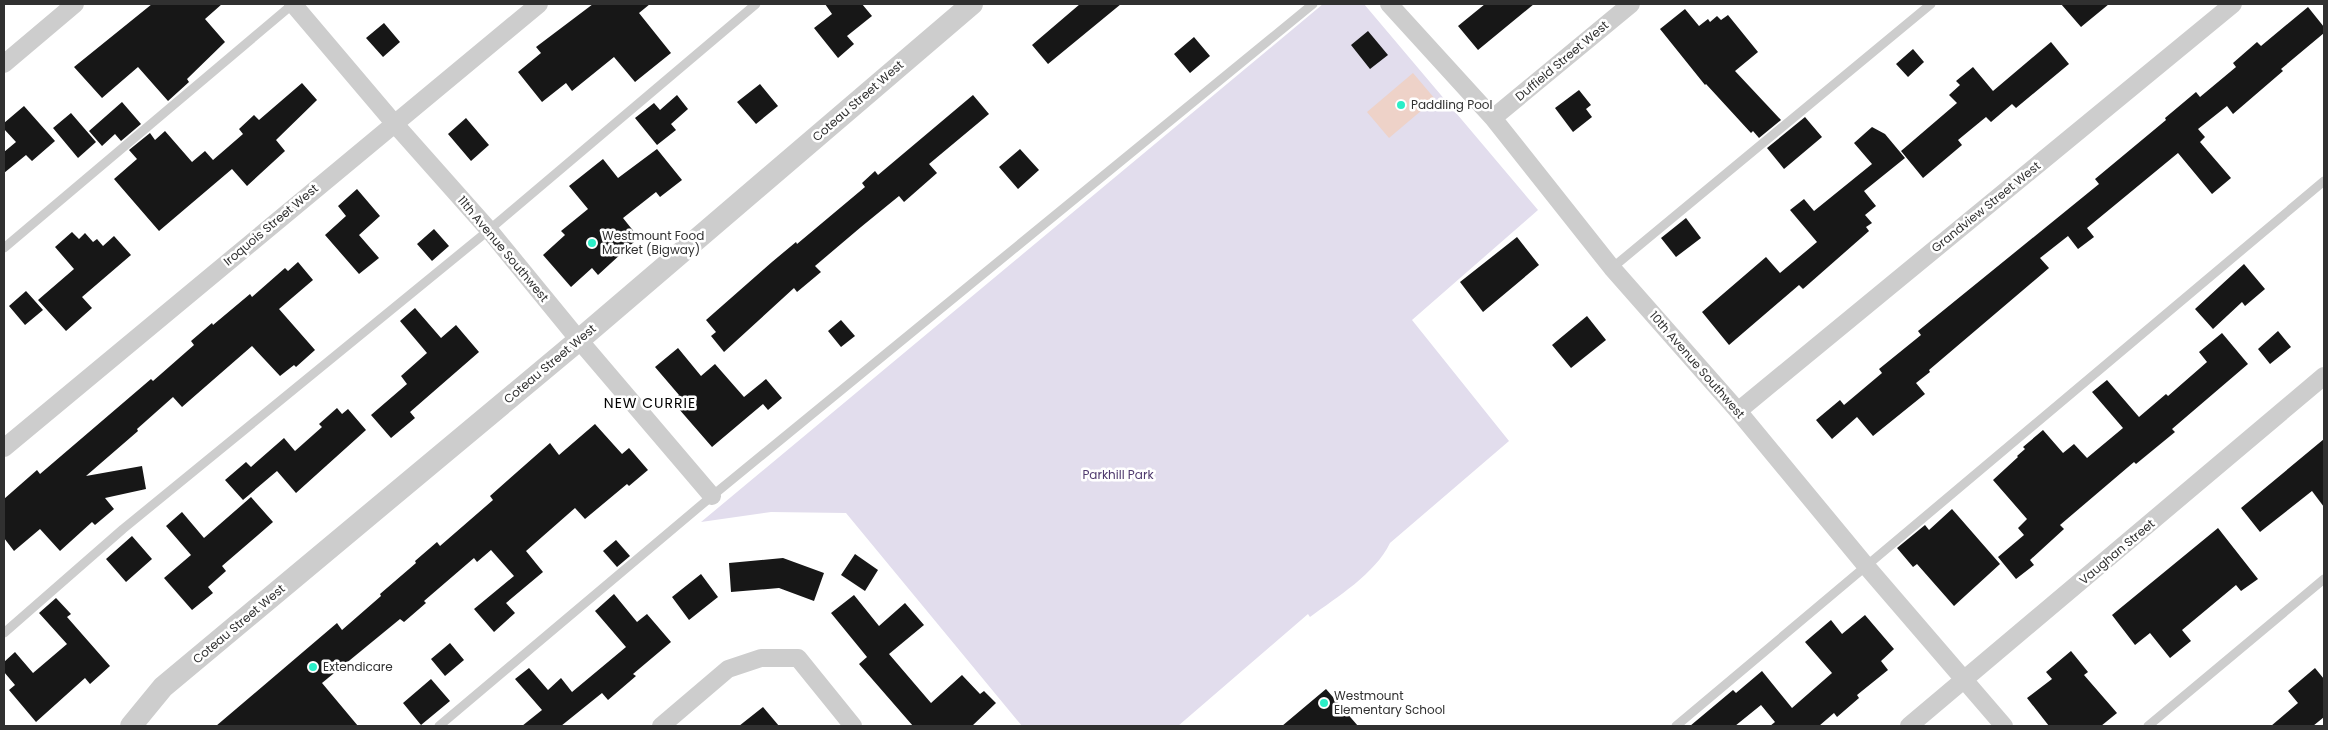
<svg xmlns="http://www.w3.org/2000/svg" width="2328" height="730" font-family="Poppins,sans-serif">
  <rect width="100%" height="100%" fill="#fff"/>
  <path fill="#e2dded" d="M1323,4H1364L1538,210L1412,320L1509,441L1390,543C1375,574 1337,597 1310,617L1308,614L1178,726H1022L846,513L771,512L701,522Z"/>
  <path fill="#eed2c8" d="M1413,73L1435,99L1389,138L1367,112Z"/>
  <path fill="#171717" d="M152,4H222L205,19L225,42L187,79L189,82L168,101L138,67L102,98L74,67Z
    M593,4H650L639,13L671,53L635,82L614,57L572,91L566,83L542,102L518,72L541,53L536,47Z
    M825,4H862L872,16L847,36L854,44L838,58L814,28L832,14Z
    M1080,4H1121L1048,64L1032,45Z
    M1485,4H1534L1478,50L1458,26Z
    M2061,4H2109L2081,27Z
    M2308,7L2324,27V33L2281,69L2283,71L2233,114L2227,106L2198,129L2205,137L2200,142L2231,178L2212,194L2178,153L2087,228L2094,237L2078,249L2068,236L2040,258L2049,268L1929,370L1930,372L1916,383L1925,394L1873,436L1857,417L1832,439L1816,420L1840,400L1844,405L1882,373L1879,369L1921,335L1918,331L2099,184L2095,179L2166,120L2165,118L2196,92L2200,97L2236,67L2233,63L2257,42L2261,46Z
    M1685,9L1699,26L1708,19L1710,22L1717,16L1721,20L1728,15L1758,52L1735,71L1781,120L1759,138L1753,131L1751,133L1706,84L1705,85L1660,29Z
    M384,23L400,42L383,57L366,38Z
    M1368,31L1388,55L1370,69L1351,45Z
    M1194,37L1210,56L1190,73L1174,54Z
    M2051,42L2069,64L2016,108L2012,104L1991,122L1986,117L1958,140L1962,145L1923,178L1901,151L1957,103L1949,95L1960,85L1956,81L1973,67L1993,91Z
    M1913,49L1924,62L1908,77L1896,64Z
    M302,83L317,100L276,140L285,151L247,186L232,169L159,231L114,179L137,159L129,150L150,133L155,140L165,131L192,162L205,151L213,160L243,134L239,129L254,115L259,120Z
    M760,84L778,106L756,124L737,102Z
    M1579,90L1591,105L1586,109L1592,117L1573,132L1555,108Z
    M677,95L688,109L671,124L676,130L657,145L635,118L654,103L660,110Z
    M973,95L989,114L929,164L937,173L904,202L899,196L861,227L815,266L821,272L797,292L794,288L724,352L711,336L716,332L706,320L772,262L796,242L797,244L865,187L862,183L875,171L878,175Z
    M122,102L141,124L121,141L115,134L102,146L89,131Z
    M24,106L55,141L32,161L26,155L4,173V152L16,142L4,129V123Z
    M71,113L96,142L78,158L53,128Z
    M1805,117L1822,137L1784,169L1767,148Z
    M466,118L489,145L471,161L448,134Z
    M1872,127L1885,134L1905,158L1864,191L1876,206L1865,215L1872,223L1866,227L1869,231L1803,289L1799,285L1729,345L1702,312L1766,257L1780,273L1817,242L1790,210L1804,199L1814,211L1872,164L1854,143Z
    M657,149L682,180L660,197L656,192L623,218L635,233L631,237L635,241L598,275L592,268L571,287L543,255L565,235L561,231L588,209L569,186L603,159L618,178Z
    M1020,149L1039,170L1018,189L999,167Z
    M357,189L380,216L359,235L379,258L359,274L325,235L346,216L338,206Z
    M1686,218L1701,238L1676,257L1661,238Z
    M434,229L449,246L432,261L417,244Z
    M72,232L79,239L85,233L93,242L97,239L103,246L114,236L131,255L82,297L92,308L66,331L38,300L74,269L55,247Z
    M1517,237L1539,265L1483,312L1460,282Z
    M298,262L313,280L279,309L315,350L296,367L294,365L280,376L252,346L182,407L173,397L137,429L138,431L86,476L142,466L146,489L105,498L114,509L95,525L92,522L60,551L40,529L14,551L4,538V499L37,470L40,474L151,379L153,381L194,345L191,341L212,323L213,325L250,294L252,297L285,268L288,271Z
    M2244,264L2265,289L2245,306L2242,302L2213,329L2195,309Z
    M26,291L43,310L25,325L9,306Z
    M415,308L441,338L456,325L479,352L410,412L415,418L391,438L371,415L407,384L401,376L427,353L400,321Z
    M1587,316L1606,340L1571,368L1552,345Z
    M841,320L855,336L841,347L828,331Z
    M2278,331L2291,347L2270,364L2258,349Z
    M2222,333L2248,364L2172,429L2175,432L2136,464L2134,462L2060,525L2064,529L2030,560L2034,565L2016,579L1998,557L2024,535L2018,528L2027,519L1993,480L2018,457L2017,456L2025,449L2023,447L2043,430L2063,453L2074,444L2087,458L2123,428L2092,392L2107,380L2139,417L2166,394L2168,396L2207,362L2199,352Z
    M678,348L701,376L715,364L744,397L766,379L782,398L768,410L763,404L712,447L672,401L679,395L655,367Z
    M337,408L342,414L348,409L366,430L296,493L277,471L243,500L225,480L246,462L251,467L284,438L295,451L322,427L319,424Z
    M595,424L622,454L629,448L648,470L629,486L627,484L585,519L575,508L526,551L543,572L506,603L515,613L494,632L474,609L514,576L491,550L477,562L474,558L424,601L426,603L404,622L400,619L322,683L358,726H216L337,623L342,630L381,596L380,594L416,563L415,561L437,542L440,546L493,500L490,496L550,443L559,455Z
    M2324,439V507L2312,491L2260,532L2241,508Z
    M251,497L273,522L222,566L226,571L208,587L213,593L192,610L164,578L191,555L166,526L182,512L204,538Z
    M1952,509L2000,564L1954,606L1917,564L1913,567L1897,548L1925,525L1929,530Z
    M2218,528L2258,579L2241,591L2236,585L2182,630L2191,641L2170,658L2150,633L2135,645L2112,615Z
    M132,536L152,559L126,582L106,559Z
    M616,540L630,556L617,567L603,551Z
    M855,554L878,570L865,591L841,575Z
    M783,558L824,573L814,601L779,588L731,592L729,563Z
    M701,574L718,597L689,620L672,597Z
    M614,594L637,622L647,614L671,642L633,674L636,676L608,700L602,693L561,726H522L542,710L515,679L529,668L548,690L561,678L572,692L626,647L595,611Z
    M854,595L879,626L905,603L924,625L889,654L931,703L962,675L980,694L984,691L996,703L972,726H913L859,664L867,657L831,613Z
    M56,598L71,614L67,617L110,666L90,684L85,678L36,722L9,690L15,685L4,672V662L15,652L33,673L67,644L39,613Z
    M1865,615L1894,649L1881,661L1888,670L1857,695L1859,698L1837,717L1834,713L1819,726H1770L1775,722L1761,705L1735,726H1690L1733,690L1736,693L1762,671L1792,708L1832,673L1805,642L1831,620L1842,634Z
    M450,643L464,660L445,676L431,659Z
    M2071,651L2088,672L2084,675L2117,713L2101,726H2049L2027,698L2052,679L2046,672Z
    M2315,668L2324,679V717L2313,726H2271L2298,703L2288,691Z
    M431,679L450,701L421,725L403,703Z
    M1326,689L1358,726H1282Z
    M763,707L779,726H739Z"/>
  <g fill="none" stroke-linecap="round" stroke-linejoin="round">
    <path stroke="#cdcdcd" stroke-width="9" d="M4,248L293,4
      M1612,268L1931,4
      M4,633L123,529L489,230L756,4
      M439,726L712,496L1313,4
      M1676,726L2324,181
      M2148,726L2324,579"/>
    <path stroke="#cdcdcd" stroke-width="18" d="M293,4L394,123L489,230L579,340L712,496
      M1389,4L1493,118L1612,268L1738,411L1867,567L2004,726
      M4,64L75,4
      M1493,118L1631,4
      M1738,411L2233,4
      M4,448L539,4
      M661,726L728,669L761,658H798L853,726
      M1909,726L2324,376"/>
    <path stroke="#cdcdcd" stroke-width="22" d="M131,726L163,687L579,340L972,4"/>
  </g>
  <g fill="#2beec7" stroke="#fff" stroke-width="2">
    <circle cx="1401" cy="105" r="5"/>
    <circle cx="592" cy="243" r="5"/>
    <circle cx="313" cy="667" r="5"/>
    <circle cx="1324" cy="703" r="5"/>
  </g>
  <g text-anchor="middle" stroke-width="5" stroke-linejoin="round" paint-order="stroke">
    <g font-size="12" fill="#303030" stroke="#fff">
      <text transform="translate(1562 61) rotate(-40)" y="4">Duffield Street West</text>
      <text transform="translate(858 101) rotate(-41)" y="4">Coteau Street West</text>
      <text transform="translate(1986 207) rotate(-39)" y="4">Grandview Street West</text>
      <text transform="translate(271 225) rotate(-40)" y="4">Iroquois Street West</text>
      <text transform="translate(503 249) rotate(50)" y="4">11th Avenue Southwest</text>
      <text transform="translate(550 364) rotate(-40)" y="4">Coteau Street West</text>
      <text transform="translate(1697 365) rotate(49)" y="4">10th Avenue Southwest</text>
      <text transform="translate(2117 552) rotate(-40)" y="4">Vaughan Street</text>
      <text transform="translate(239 624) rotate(-40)" y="4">Coteau Street West</text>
    </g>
    <g font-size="12" fill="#303030" stroke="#fff" text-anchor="start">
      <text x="1411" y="109">Paddling Pool</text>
      <text x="602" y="240">Westmount Food<tspan x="602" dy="14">Market (Bigway)</tspan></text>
      <text x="323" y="671">Extendicare</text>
      <text x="1334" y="700">Westmount<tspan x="1334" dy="14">Elementary School</tspan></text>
    </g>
    <g font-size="12" fill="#4f3a6e" stroke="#fff">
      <text x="1118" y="479">Parkhill Park</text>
    </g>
    <g font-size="14" letter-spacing="1" fill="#000" stroke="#fff">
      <text x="650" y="408">NEW CURRIE</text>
    </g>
  </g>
  <rect width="2328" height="730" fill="none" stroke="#303030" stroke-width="10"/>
</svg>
